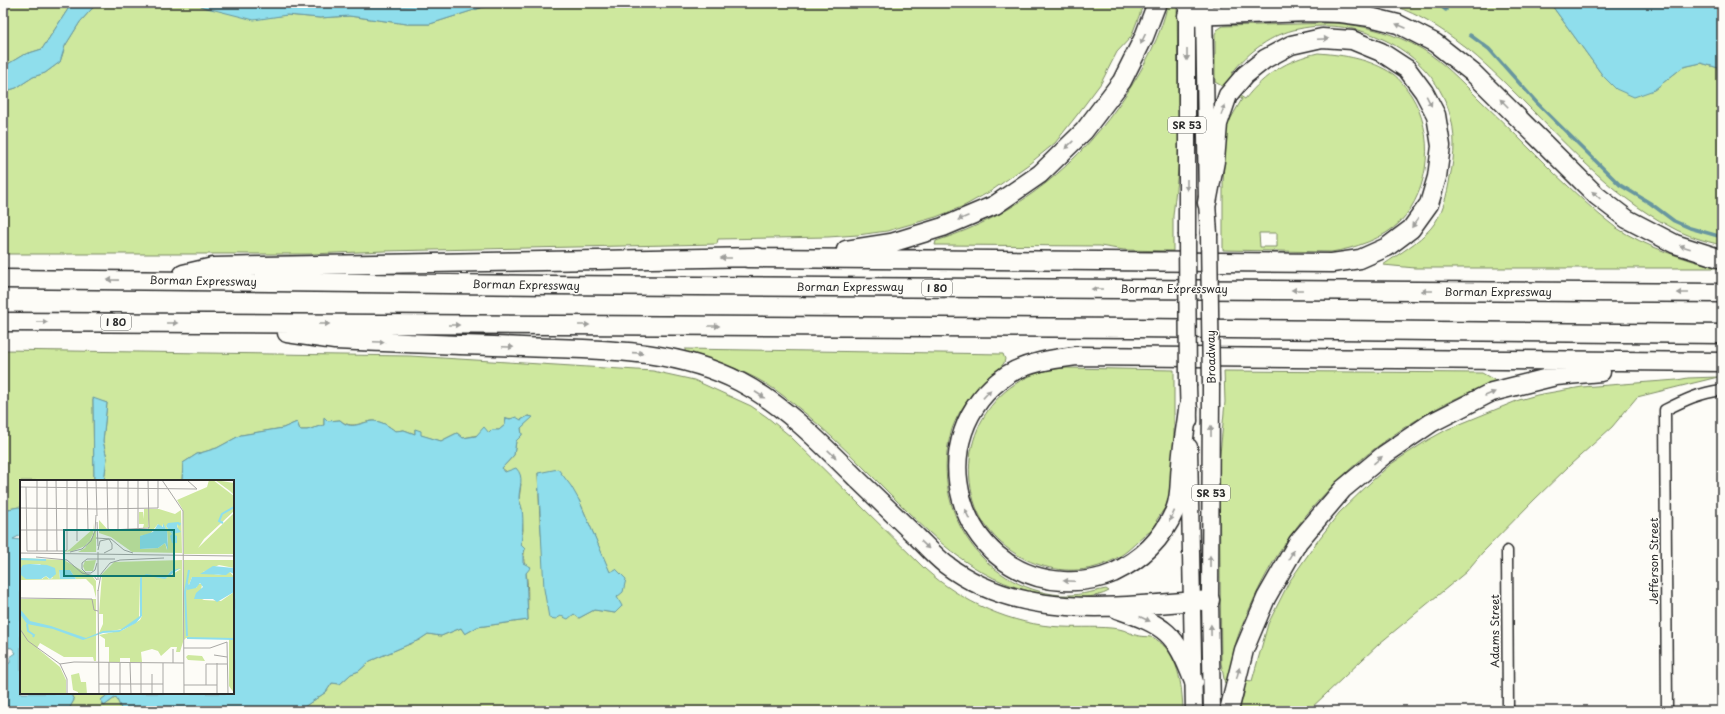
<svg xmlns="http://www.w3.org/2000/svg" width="1725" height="714" font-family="'Playpen Sans',sans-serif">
  <rect width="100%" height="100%" fill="#fdfcf7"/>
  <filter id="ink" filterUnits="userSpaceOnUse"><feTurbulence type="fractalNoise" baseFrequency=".025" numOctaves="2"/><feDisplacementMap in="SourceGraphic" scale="8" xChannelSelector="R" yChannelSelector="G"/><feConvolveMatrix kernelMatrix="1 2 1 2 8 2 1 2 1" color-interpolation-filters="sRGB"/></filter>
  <g filter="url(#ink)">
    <path fill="#cee89e" stroke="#7c8a64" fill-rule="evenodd" d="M3,3H72L42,49L23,55L3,67Z
      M97,3H196L203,7L271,17L287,15L320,18L349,16L407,24H430L496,3H1144L1131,37L1117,52L1101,83L1077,115L1055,143L1029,164L991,191L964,206L936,217L887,231L858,235L828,237L718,239L717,244L385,251L311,254H3V92L16,88L33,77L45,73L60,62L65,46L80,22Z
      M1168,3H1177L1179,161L1173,216V251L1124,250L1100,246L935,245L936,241C1019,215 1080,164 1127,93C1145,65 1161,36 1168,3Z
      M1385,3H1550L1603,76L1654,90L1683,67L1701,63L1722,69V245C1704,241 1687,236 1671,227C1609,195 1562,139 1513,91C1476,54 1436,18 1385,3Z
      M1333,23C1365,25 1394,33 1422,49C1443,62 1461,81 1479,99C1504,123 1529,148 1554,173C1574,191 1593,211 1615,227C1646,247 1683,259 1719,268H1415L1383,265C1400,253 1418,243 1431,228C1443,214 1447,195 1450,177C1455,156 1456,132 1449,111C1430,51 1359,15 1298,29C1272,34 1248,52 1232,73V77L1227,89L1215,82V34L1217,30L1223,26Z
      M1318,53C1345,55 1370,59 1393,74C1400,79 1406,88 1411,95C1435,133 1431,189 1400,222C1385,238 1353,249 1331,252L1223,250V185L1225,135L1227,125L1242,99L1236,95L1237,94L1245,99C1265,74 1287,60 1318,53ZM1259,233H1277V247H1260Z
      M685,349L1003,354L1005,359L1004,363C1000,369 994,373 988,378C973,392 959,409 952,429C928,506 980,588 1061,595C1076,596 1091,592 1106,589L1109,591C1096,599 1070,598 1055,596C980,586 940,544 889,493C853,457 818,421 777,391C752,373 714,359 685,353Z
      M3,350L410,356L653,371L694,380L751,406L767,417L790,436L925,569C962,602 1011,625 1062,627C1081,628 1100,626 1119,629C1126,630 1132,635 1139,636C1144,637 1150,636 1154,638C1179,653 1182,685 1183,711H1022C984,704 948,710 909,711H298L326,692L332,683L340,684L351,674L359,671L370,661L419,640L428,634L441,636L461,628L465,634L477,627L528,620C527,605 529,588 526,573C525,564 522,559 525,549L521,545L523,530L522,509L519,499L521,484L502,468L514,455L516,441L522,435L521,428L532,417L528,416L521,420L506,418L505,425L499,430H492L489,433L463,438L457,433L441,441L420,435L415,429V434L404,430L395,431C389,426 381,421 373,421C361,422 352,430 340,420L328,421L324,418V425L307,430H300L297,422L283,428L241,435L217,448L197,454L183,463L182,481H104L107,458L103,441L107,403L93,399L94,481H21V508L19,507L3,510ZM538,473L579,500L610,573L617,597L615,613L594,610L579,618L574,614L561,616L543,551L540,521Z
      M1067,368L1174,370V476L1168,503L1156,521L1161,525C1155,530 1148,532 1144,536C1130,548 1125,555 1107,563C1059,584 995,557 976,507C952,441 996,370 1067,368Z
      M1224,371L1482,373L1496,381C1392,421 1301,495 1254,599C1247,615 1238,632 1234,650C1232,661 1231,674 1229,686L1225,684L1221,663L1219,465L1225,402Z
      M1718,377L1637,397L1612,427L1570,465L1534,500L1482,553L1466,572L1380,643L1308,711H1239L1245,690L1240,688L1244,680L1252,681L1268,624L1289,582L1319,539L1339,513L1373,480L1391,464L1428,440L1448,429L1519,400L1537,395L1582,387L1677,380L1688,378Z
      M70,693H110L101,700L104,706L116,697L122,711H68L74,700Z"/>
    <path fill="#8fdeec" stroke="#67969f" d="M72,3H97L80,22L65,46L60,62L45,73L33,77L16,88L3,92V67L23,55L42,49Z
      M196,3H387L404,6L431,3H496L430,24H407L349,16L320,18L287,15L254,20L203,7Z
      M1550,3H1722V69L1701,63L1683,67L1654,90L1634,97L1616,89L1603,76Z
      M93,398L107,403L103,441L107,458L104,481H94Z
      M528,416L533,417L521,428L522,435L516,441L514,455L502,468L505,472L516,468C525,477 519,487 519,498C519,502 522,506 522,510C524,521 522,533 521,545L525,549L523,555V563L531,567L526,573L528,620L477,627L465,634L461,628L441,636L428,634L419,640L370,661L359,671L351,674L340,684L332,683L326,692L298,711H122L116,697L104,706L101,700L110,693H233V481H182L183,463L197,454L217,448L241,435L283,428L297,422L300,430H307L324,425V417L328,421L340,420C351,431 361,422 373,421C381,421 389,426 395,431L404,430L415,434V429L421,431V435L441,441L457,433L463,438L476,436L484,427L489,433L492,430H499L505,425L506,418L510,419L516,417L521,420Z
      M558,469L571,486L579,500L610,572L616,569L626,579L623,592L617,597L622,606L615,613L594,610L579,618L574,614L568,619L561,616L556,619L549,618L544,589L538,473Z
      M19,507L21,508V535L13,539L21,540V693H70L74,700L68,711H3V664L10,663V657L16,653L12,648L3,647V510Z"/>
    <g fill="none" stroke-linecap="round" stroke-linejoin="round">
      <path stroke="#67969f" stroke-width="3.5" d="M1437,3L1446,10
        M1470,35L1489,49L1537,103L1620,185L1650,203L1674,221L1690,228L1722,237"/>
      <defs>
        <path id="street" d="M1507,551L1508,711
          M1667,711L1665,410C1685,400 1699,393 1722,390"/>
        <path id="primary" d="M1204,3L1207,203L1209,234
          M1187,234V3
          M1188,386L1189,421
          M1211,386L1210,600L1212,711
          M1189,447L1194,711"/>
        <path id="highway" d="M1187,16L1312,12L1341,13L1370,17L1398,24L1435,43L1473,73L1597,196L1627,219L1675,244L1722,259
          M846,250L891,243L943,227L995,205L1040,174L1084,131L1122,81L1144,37L1157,3
          M747,258L1332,263L1360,259L1387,247L1411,229L1429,204L1437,177L1441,146L1436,115L1424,92L1407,69L1381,52L1352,40L1322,38L1291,45L1265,59L1245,75L1228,95L1218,124L1215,161L1207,203
          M183,274L213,267L758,257
          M3,279L549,285L1722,293
          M3,322L1134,328L1722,334
          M287,333L335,340C398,343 460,345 523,347C596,350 673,347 740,382C784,405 820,442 855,477C876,497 896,517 917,537C926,546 935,556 945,564C1022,623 1120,606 1210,600
          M1188,409C1186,427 1182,446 1181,465C1179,481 1181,495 1175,510C1162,540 1142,559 1113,573C1097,580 1080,582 1063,581C956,575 918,435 1007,375C1028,362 1053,359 1076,356L1722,362
          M1117,609C1166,626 1175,632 1194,682
          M1229,711L1244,650L1266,598L1298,542L1343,489L1384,455L1431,423L1492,392L1556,376L1601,372"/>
      </defs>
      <use href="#street" stroke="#2b2b2b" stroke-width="13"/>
      <use href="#primary" stroke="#2b2b2b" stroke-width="19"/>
      <use href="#highway" stroke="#2b2b2b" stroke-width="21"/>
      <use href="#street" stroke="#fdfcf7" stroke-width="10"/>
      <use href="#primary" stroke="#fdfcf7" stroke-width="16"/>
      <use href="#highway" stroke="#fdfcf7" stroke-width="18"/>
      <defs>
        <path id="primary-bridge" d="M1187,234L1188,386
          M1209,234L1211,386"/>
      </defs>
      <use href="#primary-bridge" stroke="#2b2b2b" stroke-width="19" stroke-linecap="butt"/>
      <use href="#primary-bridge" stroke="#fdfcf7" stroke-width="16"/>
    </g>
    <defs><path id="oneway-solid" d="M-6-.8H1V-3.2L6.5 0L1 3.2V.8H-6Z"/></defs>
    <g fill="#9e9e9b">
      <use href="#oneway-solid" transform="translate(1401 26) rotate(-157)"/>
      <use href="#oneway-solid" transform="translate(1143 39) rotate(115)"/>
      <use href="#oneway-solid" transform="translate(1323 39) rotate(-3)"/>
      <use href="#oneway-solid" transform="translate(1187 55) rotate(90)"/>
      <use href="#oneway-solid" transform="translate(1429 101) rotate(63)"/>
      <use href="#oneway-solid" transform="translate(1504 103) rotate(-135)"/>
      <use href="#oneway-solid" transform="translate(1223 110) rotate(-69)"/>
      <use href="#oneway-solid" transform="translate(1069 145) rotate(136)"/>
      <use href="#oneway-solid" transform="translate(1187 185) rotate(90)"/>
      <use href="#oneway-solid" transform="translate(1596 195) rotate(-138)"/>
      <use href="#oneway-solid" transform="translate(963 218) rotate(157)"/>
      <use href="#oneway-solid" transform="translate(1415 223) rotate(126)"/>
      <use href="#oneway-solid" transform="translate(1685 247) rotate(-162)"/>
      <use href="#oneway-solid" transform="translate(726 258) rotate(180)"/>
      <use href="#oneway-solid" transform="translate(113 280) rotate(-179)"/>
      <use href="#oneway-solid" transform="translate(1097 289) rotate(-180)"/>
      <use href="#oneway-solid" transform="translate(1297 290) rotate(-180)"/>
      <use href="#oneway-solid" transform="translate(1427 291) rotate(-180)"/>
      <use href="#oneway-solid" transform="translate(1683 293) rotate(-180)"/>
      <use href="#oneway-solid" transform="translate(42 322)"/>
      <use href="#oneway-solid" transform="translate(172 323)"/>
      <use href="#oneway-solid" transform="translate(324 324)"/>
      <use href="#oneway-solid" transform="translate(454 325)"/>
      <use href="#oneway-solid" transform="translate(584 325)"/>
      <use href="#oneway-solid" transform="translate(714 326)"/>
      <use href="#oneway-solid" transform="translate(379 342) rotate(2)"/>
      <use href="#oneway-solid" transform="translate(508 347) rotate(2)"/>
      <use href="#oneway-solid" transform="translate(638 353) rotate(4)"/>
      <use href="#oneway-solid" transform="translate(987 394) rotate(-47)"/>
      <use href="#oneway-solid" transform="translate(1490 394) rotate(-23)"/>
      <use href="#oneway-solid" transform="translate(760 395) rotate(33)"/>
      <use href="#oneway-solid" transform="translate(1211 431) rotate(-90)"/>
      <use href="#oneway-solid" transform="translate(832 454) rotate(44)"/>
      <use href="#oneway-solid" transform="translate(1378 460) rotate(-40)"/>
      <use href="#oneway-solid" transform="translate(967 514) rotate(-115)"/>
      <use href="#oneway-solid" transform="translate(1172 516) rotate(115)"/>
      <use href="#oneway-solid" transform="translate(925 545) rotate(44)"/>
      <use href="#oneway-solid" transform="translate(1291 555) rotate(-60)"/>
      <use href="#oneway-solid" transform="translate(1210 561) rotate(-90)"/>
      <use href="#oneway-solid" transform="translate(1069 581) rotate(-177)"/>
      <use href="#oneway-solid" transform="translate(1145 619) rotate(25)"/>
      <use href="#oneway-solid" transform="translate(1211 630) rotate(-91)"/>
      <use href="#oneway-solid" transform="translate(1238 673) rotate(-76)"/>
    </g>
  </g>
  <g text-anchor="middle" stroke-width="3" stroke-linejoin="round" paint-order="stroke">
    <g fill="#fdfcf7" stroke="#6a6a68" stroke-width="1">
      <rect x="1168" y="117" width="38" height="16" rx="3"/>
      <rect x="922" y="280" width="30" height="16" rx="3"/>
      <rect x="101" y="314" width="30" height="16" rx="3"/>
      <rect x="1192" y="485" width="38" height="16" rx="3"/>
    </g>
    <g font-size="10" font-weight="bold" fill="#2b2b2b">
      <text x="1187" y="129">SR 53</text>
      <text x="937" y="292">I 80</text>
      <text x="116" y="326">I 80</text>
      <text x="1211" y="497">SR 53</text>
    </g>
    <g font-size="11" fill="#2b2b2b" stroke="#fdfcf7">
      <text transform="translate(203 281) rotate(1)" y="4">Borman Expressway</text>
      <text transform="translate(526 285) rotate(1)" y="4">Borman Expressway</text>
      <text x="850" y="291">Borman Expressway</text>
      <text x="1174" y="293">Borman Expressway</text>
      <text x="1498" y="296">Borman Expressway</text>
      <text transform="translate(1211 357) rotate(-91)" y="4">Broadway</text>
      <text transform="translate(1654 561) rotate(-90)" y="4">Jefferson Street</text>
      <text transform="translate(1495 631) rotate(-90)" y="4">Adams Street</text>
    </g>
  </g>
  <g transform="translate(20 480)">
    <rect width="214" height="214" fill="#fdfcf7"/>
    <path d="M189,0H193L214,16V31L184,59L178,68L214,33V74H164L163,30L157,20L187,7ZM195,0L214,3V15L210,11ZM124,29H128L129,47L123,48L124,44H119V32H123L124,39ZM129,29H139L155,34L161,30L162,73L112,72L91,57L79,53V40L88,50L128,49ZM151,43H161L157,44L158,52L153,54L157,58L152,60V54L146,46ZM138,44L142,48L143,44L147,51L148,61L147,70L145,63L138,68L121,69L120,56L130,54ZM74,43L73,56L65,66L53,71L44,72L49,70L73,49ZM76,49V72H58L65,68ZM0,78L44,80L73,97L76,101V118L73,106L66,99L0,100ZM10,84H20L33,98L29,99L26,96L22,99ZM39,90H50L56,99L49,97L40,99ZM76,80L73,91H65L63,86L65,81ZM162,80L163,162L160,172H156L157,167H151L141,176L138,171L132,169L121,172L122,182H110V178H100V182H89V167H85V159L79,155L103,150L120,140L122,136V97L128,96L146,98L161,89L151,91L146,97L138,95L122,96L120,101L119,139L103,149L79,153L83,144V134H79L82,94L94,82ZM164,80H214V88L199,85L183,92L199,95L210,92L214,97H172L169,105L167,102L170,108H176L178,104H182L180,118L184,120L201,121L214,112V158H166L164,160ZM0,119H76V181H74L73,177H44L20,163L17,168L40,187L46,200V214H0ZM209,159H214V213L209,206ZM168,175L182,176L185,181L168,180L166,177ZM59,193L61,202H66L67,214H58V212L53,210L51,195Z" fill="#cee89e" fill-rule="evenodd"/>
    <path d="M143,43L147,51L148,70L145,63L138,68L120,69V56L133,52L138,44L143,47ZM148,43L158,42L161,43L160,46L157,44V47L161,52L153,54L157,56V63H152L150,56L152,54L146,46ZM10,84L27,85L35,88L36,94L30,99L26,96L21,99H6L1,95V88L3,85ZM193,86L214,88V94L210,92L206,95L180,94ZM160,88L145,99L128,96L122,97V136L116,143L99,152L83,153L63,160L33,149L7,144L0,134V129L10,141L31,146L66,158L83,151L100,150L120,136V98L126,94L146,97L151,91ZM39,90H50L56,99H40ZM172,97H214V112L197,122L193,119H174L176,113L183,107L180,103L176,108L167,110V102L169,105Z" fill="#8fdeec"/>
    <path fill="none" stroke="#8fdeec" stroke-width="2" d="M203,43L199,41L202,34L214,27M0,79L26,80M7,144L8,151L14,155L13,157M167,156L165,112L169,90M167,158L214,159"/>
    <path fill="none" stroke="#a9a8a5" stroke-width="1" d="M17,0V71M27,0V71M36,0L37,71M57,0V61M76,0L77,36M87,0L88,49L91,50L129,48L128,0M98,0V50M108,0V50M118,0V50M142,0L163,31L164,214M167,0L177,9M0,7L177,9M6,7L7,71H45L47,70V0M0,28L77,29M77,29L138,28V0M77,42L78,66M0,50H68L67,0M76,58L91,59L104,70L113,73M78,70L80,61L89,59L92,64V69L84,73M50,72L62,69L71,61L75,51L76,35M78,72V100M0,73L214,76M16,77L47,80L62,93L74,96L77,100M77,83L75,90L71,93H66L62,89V83L67,79H95M78,110L79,214M78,111L81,94L90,83L100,80L144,78M0,118L72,119L74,130L78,131M0,149L8,161L40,184L47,199V214M164,168H190L207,162L208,214M194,175L207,177M89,182V214M100,183V214M110,183L111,214M121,183V214M143,183V214M153,183V169M197,183V214M40,184L54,182L164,183M132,194V214M79,204H143M164,205H197M186,205V184H207"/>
    <path fill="#0f766e" fill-opacity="0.15" stroke="#0f766e" stroke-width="2" d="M44,50H154V96H44Z"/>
    <rect width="214" height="214" fill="none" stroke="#2b2b2b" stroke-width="2"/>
  </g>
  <rect width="1725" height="714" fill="none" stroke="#fdfcf7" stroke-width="16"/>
  <rect x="8" y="8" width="1709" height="698" fill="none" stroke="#2b2b2b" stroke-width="1.5" filter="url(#ink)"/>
</svg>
